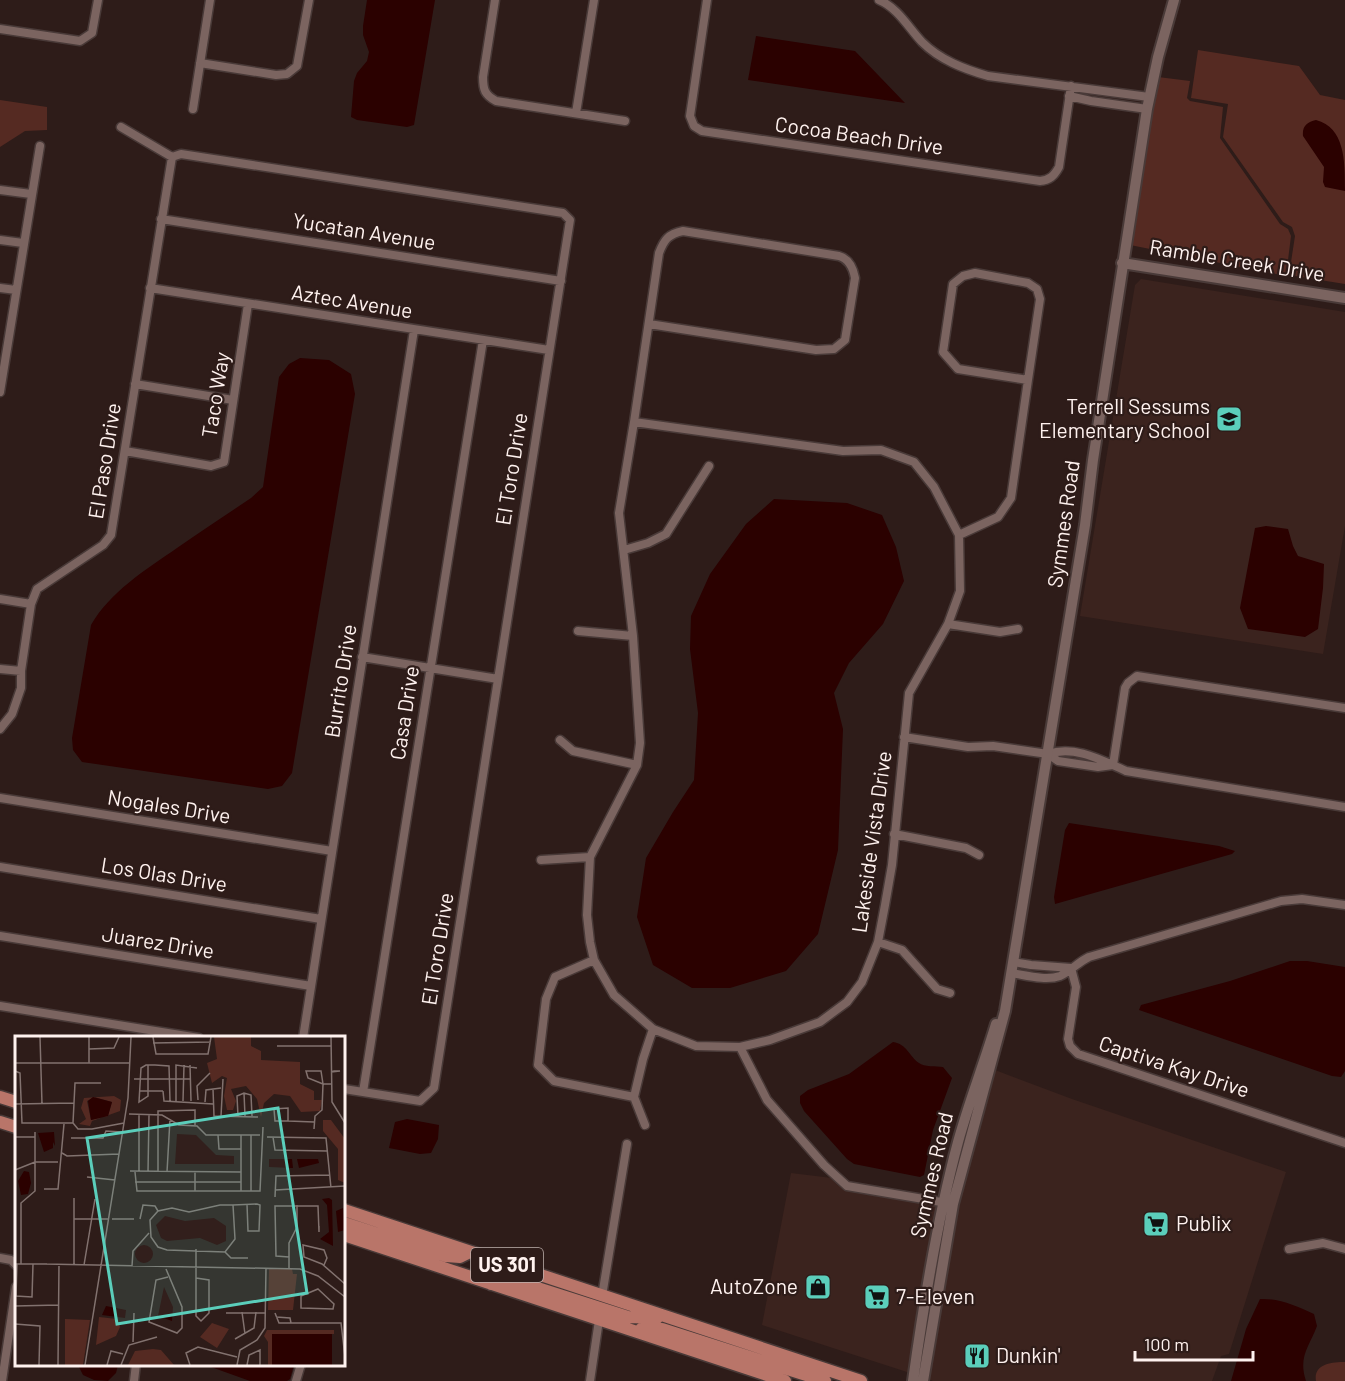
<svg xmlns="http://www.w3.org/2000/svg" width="1345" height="1381" font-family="Barlow,sans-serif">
  <rect width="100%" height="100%" fill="#2e1c19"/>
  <path fill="#3b231e" d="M1141,279L1345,312V526L1323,654L1080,616L1135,285Z
    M995,1070L1072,1099L1286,1172L1229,1354L1221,1356L1212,1381H933L928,1379L959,1196Z
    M791,1173L832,1178L846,1190L938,1206L910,1373L762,1325Z"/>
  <path fill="#552a22" d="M1198,50L1299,66L1320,95L1345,100V284L1289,275L1295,236L1292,227L1283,222L1223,137L1228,104L1191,98Z
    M1158,77L1190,81L1187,98L1190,101L1223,107L1220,138L1280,224L1288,229L1291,236L1286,276L1130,245Z
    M0,100L47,107V130L25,131L0,147Z
    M1345,1362V1381H1316C1313,1364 1332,1362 1345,1362Z"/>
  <path fill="#2b0100" d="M367,0H435L414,125L407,127L357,120L351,117L354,81L357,73L367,61L369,52L363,35V26Z
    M756,36L855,51L905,103L748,80Z
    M1316,120C1345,128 1345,160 1345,191L1325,187L1323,182L1324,167L1303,136C1302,126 1307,122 1316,120Z
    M300,358L329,360L351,374L355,394L292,773L282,786L268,789L82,762L73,750L72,738L91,625C110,592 145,570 177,548C201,531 226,515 251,498L263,487L279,377L289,364Z
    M774,499L847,503L882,515L896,547L904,581L883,624L849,663L834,693L843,729L838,850L818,934L786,971L730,988H692L653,965L637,917L646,858L673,812L694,780L698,713L690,649L691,616L710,574L746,524Z
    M1266,526L1288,529L1293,546L1298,556L1324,564L1323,588L1318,629L1305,637L1248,629L1240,608L1255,528Z
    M1069,823L1219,846L1235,851L1232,854L1055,904L1054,897L1065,830Z
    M1290,961H1307L1345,967V1071L1341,1077L1332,1076L1139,1010L1141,1005L1230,981Z
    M893,1042C907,1044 909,1056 919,1063C924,1067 936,1066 943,1067L952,1078L933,1130L924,1175L920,1177L854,1164L847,1159L804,1111L800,1103V1096L808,1090L849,1074Z
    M407,1119L439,1125L438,1139L431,1153L420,1154L389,1148L395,1122Z
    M1260,1299C1279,1298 1296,1306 1314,1314L1317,1326C1309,1347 1298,1357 1306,1381H1231L1246,1329Z
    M78,1365V1364L118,1365L116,1373L108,1381L94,1380L83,1375Z
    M294,1365L290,1379L287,1381H250L211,1367L210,1365Z"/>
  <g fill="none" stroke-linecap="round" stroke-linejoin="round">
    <defs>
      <path id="minor" d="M495,0L483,77C483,90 485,95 496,101L625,121
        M707,0L690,116L694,126L702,131L1040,181C1050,180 1054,176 1059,167L1071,86
        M879,0C898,8 908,27 922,42C940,60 964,69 988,76L1149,97
        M0,29L80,41L92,33L98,0
        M200,63L276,75L287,74L297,66L309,0
        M1069,96L1091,101L1147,109
        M193,109L210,0
        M576,113L594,0
        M121,127L172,157L181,154L563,213L570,220L434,1088L420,1101L344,1089
        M0,190L31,194
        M161,219L561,281
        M0,240L23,243
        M975,273L1028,283L1037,289L1040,299L1028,380L958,369L943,352L953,284L963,276Z
        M0,288L16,290
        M150,288L549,350
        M135,384L233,400
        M0,392L40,146
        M634,422L843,451L881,450L914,462L934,487L959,535L960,591L948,624L909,693L892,865L885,905L878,942L862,982L847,1002L820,1022L770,1040L740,1047L696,1046L653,1029L614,995L594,960L590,942L587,915L590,857L637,765L640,743L633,636L619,513Z
        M634,422L659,253C664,240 668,234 683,231L839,256C849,259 853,267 855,278L845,340L834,349L816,350L649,324
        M125,451L211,466L224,462L248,304
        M959,535L998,517L1011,498L1028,380
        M624,550L648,543L666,534L709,466
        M0,599L31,604
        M948,624L1000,632L1018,629
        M578,631L633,636
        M362,657L498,679
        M0,669L21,671
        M0,729L12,714L21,688V671L31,604L37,589L103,545L111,535L172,157
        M904,737L968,747L993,746L1048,754L1058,761L1098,767L1113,765
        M560,740L573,751L637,765
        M1048,754C1075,745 1101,760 1126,771L1345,807
        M1113,765L1125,688L1128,683L1137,676L1345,708
        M0,798L332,851
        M894,834L966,848L979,855
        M541,860L590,857
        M0,867L321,919
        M0,936L311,986
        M878,942L902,950L937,989L950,993
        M594,960L555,977L546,999L538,1065L554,1081L634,1097
        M1013,962L1031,965L1071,968
        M1071,968L1076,987L1068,1039L1070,1046L1078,1054L1345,1143
        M1011,973C1025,975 1046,981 1060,976C1070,972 1078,962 1089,957L1281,901L1302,899L1345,905
        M0,1006L199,1038
        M303,1038L414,330
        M740,1047L767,1100L824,1165L847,1186L947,1203
        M363,1092L483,340
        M645,1125L634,1097L643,1059L653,1029
        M1289,1249L1323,1243L1345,1249
        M0,1258L11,1260L16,1265
        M602,1296L627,1144
        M2,1381L16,1287
        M134,1381L136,1364
        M296,1381L301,1364
        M590,1381L599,1320"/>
      <path id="tertiary" d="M1122,263L1345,298
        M913,1381C924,1301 937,1220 958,1142C969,1102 984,1064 996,1024
        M923,1381L953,1204L1005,1011L1085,525L1093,460L1147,109L1158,57L1174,0"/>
      <path id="primary" d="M0,1097L16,1102
        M0,1122L16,1127
        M344,1210L861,1381
        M344,1223L446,1256L460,1257L470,1252
        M344,1235L785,1381
        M491,1284L495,1278L503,1277L628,1317L657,1318
        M641,1329H662L825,1381"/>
    </defs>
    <use href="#minor" stroke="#493a38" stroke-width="11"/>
    <use href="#tertiary" stroke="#493a38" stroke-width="14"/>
    <use href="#primary" stroke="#493a38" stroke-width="15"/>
    <use href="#minor" stroke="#7b6460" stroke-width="8"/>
    <use href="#tertiary" stroke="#7b6460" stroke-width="10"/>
    <use href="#primary" stroke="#b97569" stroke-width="12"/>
  </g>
  <defs>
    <symbol id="school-square" viewBox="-11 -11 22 22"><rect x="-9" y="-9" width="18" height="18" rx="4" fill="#5bcebb" stroke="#2e1c19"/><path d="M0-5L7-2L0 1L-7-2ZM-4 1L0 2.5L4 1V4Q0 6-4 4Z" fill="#111"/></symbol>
    <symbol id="supermarket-square" viewBox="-11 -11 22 22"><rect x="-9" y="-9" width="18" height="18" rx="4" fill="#5bcebb" stroke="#2e1c19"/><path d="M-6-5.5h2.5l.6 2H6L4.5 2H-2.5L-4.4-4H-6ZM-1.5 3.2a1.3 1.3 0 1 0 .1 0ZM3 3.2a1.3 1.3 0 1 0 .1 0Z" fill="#111"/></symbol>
    <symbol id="shop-square" viewBox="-11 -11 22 22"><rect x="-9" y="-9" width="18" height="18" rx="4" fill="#5bcebb" stroke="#2e1c19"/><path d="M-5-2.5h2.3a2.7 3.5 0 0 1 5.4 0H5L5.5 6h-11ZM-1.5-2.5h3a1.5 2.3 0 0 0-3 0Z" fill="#111"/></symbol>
    <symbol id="restaurant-square" viewBox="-11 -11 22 22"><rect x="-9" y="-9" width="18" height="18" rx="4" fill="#5bcebb" stroke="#2e1c19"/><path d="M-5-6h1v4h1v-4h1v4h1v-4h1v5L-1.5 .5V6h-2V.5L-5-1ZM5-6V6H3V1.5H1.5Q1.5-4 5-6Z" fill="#111"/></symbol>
  </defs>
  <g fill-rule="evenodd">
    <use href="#school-square" x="1214" y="404" width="30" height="30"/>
    <use href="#supermarket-square" x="1141" y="1209" width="30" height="30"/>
    <use href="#shop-square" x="803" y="1272" width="30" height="30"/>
    <use href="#supermarket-square" x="862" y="1282" width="30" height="30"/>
    <use href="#restaurant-square" x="962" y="1341" width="30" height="30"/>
  </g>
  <g text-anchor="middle" stroke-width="4.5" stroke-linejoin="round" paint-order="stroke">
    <rect fill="#2e1c19" stroke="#c0b2af" stroke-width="1.5" x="471" y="1248" width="72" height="34" rx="4.5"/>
    <g font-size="20" font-weight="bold" fill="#fff2ef">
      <text x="507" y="1272">US 301</text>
    </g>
    <g font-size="21" fill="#fff2ef" stroke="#2e1c19">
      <text transform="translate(859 136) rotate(8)" y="7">Cocoa Beach Drive</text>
      <text transform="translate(364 232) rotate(9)" y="7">Yucatan Avenue</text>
      <text transform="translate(1237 261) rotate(9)" y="7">Ramble Creek Drive</text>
      <text transform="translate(352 302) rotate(9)" y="7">Aztec Avenue</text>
      <text transform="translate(216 395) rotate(-81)" y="7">Taco Way</text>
      <text transform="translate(105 461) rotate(-81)" y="7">El Paso Drive</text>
      <text transform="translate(512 469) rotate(-81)" y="7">El Toro Drive</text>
      <text transform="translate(1064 524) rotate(-82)" y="7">Symmes Road</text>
      <text transform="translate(341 681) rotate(-81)" y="7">Burrito Drive</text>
      <text transform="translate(405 713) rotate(-81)" y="7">Casa Drive</text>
      <text transform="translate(169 807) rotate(9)" y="7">Nogales Drive</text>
      <text transform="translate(872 842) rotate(-82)" y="7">Lakeside Vista Drive</text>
      <text transform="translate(164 875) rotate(9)" y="7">Los Olas Drive</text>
      <text transform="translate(158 943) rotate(9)" y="7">Juarez Drive</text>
      <text transform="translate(438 949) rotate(-81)" y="7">El Toro Drive</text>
      <text transform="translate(1174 1067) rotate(18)" y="7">Captiva Kay Drive</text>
      <text transform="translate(932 1175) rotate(-77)" y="7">Symmes Road</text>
    </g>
    <g font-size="21" fill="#fff2ef" stroke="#2e1c19" text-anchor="start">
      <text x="1210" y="414" text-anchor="end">Terrell Sessums<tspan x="1210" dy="24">Elementary School</tspan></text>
      <text x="1176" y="1231">Publix</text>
      <text x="798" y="1294" text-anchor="end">AutoZone</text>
      <text x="896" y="1304">7-Eleven</text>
      <text x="996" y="1363">Dunkin'</text>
    </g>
  </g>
  <g transform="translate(15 1036)">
    <rect width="330" height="330" fill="#2e1c19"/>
    <path d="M199,1H236V10L246,15V24L285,26V48L299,55V64H307L305,75L286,76L275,60L259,58L249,67L246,81L242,63L231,50L216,53L221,65L218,74H212L209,60L212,42L207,40L197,47L192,27L202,23ZM99,60L106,64L105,75L77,85L75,90L64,88L71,83L66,72L69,62ZM79,61L97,66L93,80L76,84L72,65ZM308,84H316L330,103V147L323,144V113L308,95ZM254,233H277L278,238H282L278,274H253ZM84,281L102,283L105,291L101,300L81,309ZM50,283L75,284L68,329H50ZM197,287L214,293L202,312L185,301ZM252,294H319V298H257V329H253V306L249,300ZM138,313L146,314L159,329H113L120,315Z" fill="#552a22" fill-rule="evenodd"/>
    <path d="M78,61L97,66L93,80L76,84L73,65ZM39,96L40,110L38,106V112L29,116L23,97ZM162,98L181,99L201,119L219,120V128H160ZM277,123L278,132L254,131V123ZM282,123H303L304,127L284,132ZM9,135L14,136L16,147L13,158L6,159L3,145ZM314,162L317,164L318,210L305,203L314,196L312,169L307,163ZM328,172L330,194L323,196L321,175ZM150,180L170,185L199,182L211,190V205L202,209L185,202L152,205L146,202L141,189ZM120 218a9 9 0 1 1 18 0a9 9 0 1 1-18 0ZM149,251L158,271L157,285L143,280ZM91,270L111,274L110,282L87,279ZM257,298H317V329H257Z" fill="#2b0100"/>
    <path fill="none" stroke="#82726f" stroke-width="1.5" d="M25,1L27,68M138,1L141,18H193L196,1M316,1L317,66L330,87M138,7L196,6M262,10H316M74,13L99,12L104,1M0,27H115M74,27V1M133,29V60L124,66L126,32L131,29H140L154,30L155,65M175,29L176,65M0,35L5,37L7,87H58M291,35H306L308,48L293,42ZM319,35H325L316,36ZM119,43H175M198,53L199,80L243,81M125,55H148M148,55L149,65L198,68M229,57L230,80M183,64L182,50L195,37M161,65V29L182,32M168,65L169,29M190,66L191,54L206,52M0,68L59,67M273,72V85H260L259,73ZM114,78L147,79L164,89L182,90L191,99H245M124,79V136M206,80L208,43M223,80L222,60L229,57L236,59L237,80M273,85L299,86M58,87L60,47H86M58,87L63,93H77L109,87M299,93L300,80L307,74L308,48H316M203,99L204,113H226M226,99V155M236,99V155M0,101H20M252,101L311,102L316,152M258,101L260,114L312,115M56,102H88L91,95L107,96M47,117L52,120L104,118M0,134L20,126H43M115,135L226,136M120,136L122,155H245L248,91M133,136L134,79M143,136V75L180,74V89M152,136L155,83M180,136V155M72,141L100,144M120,146H226M29,153H43L49,88M260,154L330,150M260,161L261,140L315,139M59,162V228M205,169H218L220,203L210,216L152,214L143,211L136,201L135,184L143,175L157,172L174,176ZM218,169L242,168L245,169L244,195H233L232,168M59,183H94M97,183H119M125,183L128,169L140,170L143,175M181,213V280L186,285L194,277V244L181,242M210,216L216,222H233M274,221L261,220L260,170H303L304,196V190M0,228H32M2,228L1,260L17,261L18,228M6,228V167L20,155V96M30,228L285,233L303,240L330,261M69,229L80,163M309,229L312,222L309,214L288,209L289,221L307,228L330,248M117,230L118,215L134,197M274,232V207L282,191V169M151,233L167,271V292L162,297L134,286L141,244L153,241M303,253L319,268L318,273L286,272V260ZM0,270L44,269M227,276L230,298M211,277H251M260,277L264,287H326L330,321M261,281L275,282L276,287M0,288L25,290L24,329M220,303L239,292L241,276M118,306L119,277M43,329L44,228M70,329L113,62L116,1M92,329L96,315L108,318M106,329L114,309L142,301M175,329L171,317L183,311L222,321M222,329L225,314L242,304L250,292L251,232M232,329L234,319L245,314V329"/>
    <path fill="#5bcebb" fill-opacity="0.15" stroke="#5bcebb" stroke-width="3" d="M263,72L292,257L102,288L72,102Z"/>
    <rect width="330" height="330" fill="none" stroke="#fff2ef" stroke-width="3"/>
  </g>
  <path d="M1135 1351v9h118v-9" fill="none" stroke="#fff2ef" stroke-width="3"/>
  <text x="1144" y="1351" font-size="18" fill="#fff2ef" stroke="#2e1c19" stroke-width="4.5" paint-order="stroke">100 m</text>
</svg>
